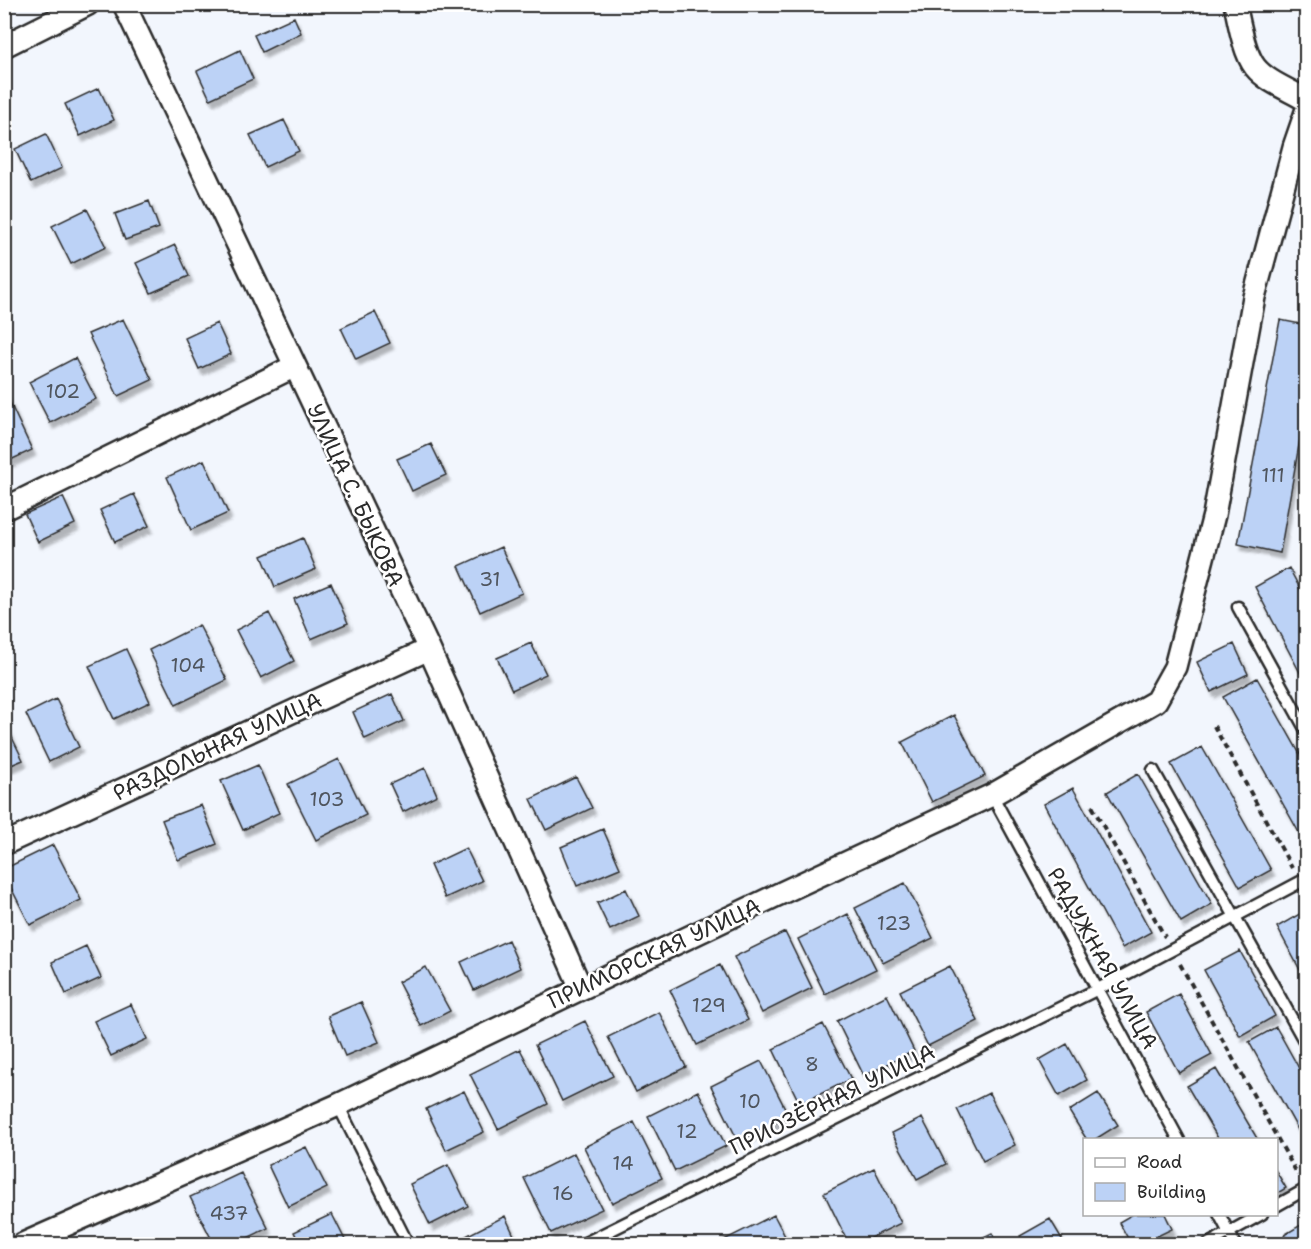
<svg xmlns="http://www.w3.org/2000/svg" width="1311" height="1249" font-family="'Shantell Sans',sans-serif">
  <defs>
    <filter id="shadow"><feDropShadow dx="3.5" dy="6" stdDeviation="1.5" flood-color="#0004"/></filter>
  </defs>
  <rect width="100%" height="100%" fill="#f2f6fd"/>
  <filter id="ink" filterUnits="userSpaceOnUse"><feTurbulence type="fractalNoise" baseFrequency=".0167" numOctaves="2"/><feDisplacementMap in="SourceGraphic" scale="12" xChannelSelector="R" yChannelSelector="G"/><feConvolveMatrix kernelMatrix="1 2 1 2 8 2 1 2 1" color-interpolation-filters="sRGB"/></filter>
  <g filter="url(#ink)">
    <path fill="#bcd2f6" stroke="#2b2b2b" stroke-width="1.5" filter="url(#shadow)" d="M294,17L301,33L262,52L254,35Z
      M240,50L253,79L210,99L197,71Z
      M99,88L114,120L80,136L65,104Z
      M284,120L299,151L265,167L250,135Z
      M46,134L62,168L31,183L15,149Z
      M149,201L159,228L125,240L115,214Z
      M87,209L106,247L71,264L52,226Z
      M175,245L189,276L151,293L136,263Z
      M375,312L390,343L356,359L341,328Z
      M123,319L152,380L118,396L88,334Z
      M1280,320L1306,325V405L1280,553L1238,544Z
      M217,323L231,354L199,369L185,338Z
      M75,358L96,399L50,423L29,382Z
      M4,390L32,450L4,463Z
      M431,444L446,475L412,491L397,459Z
      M204,460L228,513L191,530L167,477Z
      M134,494L149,526L115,542L100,510Z
      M63,497L75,524L38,542L25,514Z
      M303,538L316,569L275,587L262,556Z
      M501,547L522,593L480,612L459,566Z
      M1289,568L1306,600V684L1255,587Z
      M331,583L348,623L311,639L294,599Z
      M269,613L294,661L261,678L236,630Z
      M199,625L227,680L176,705L149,650Z
      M531,643L546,674L512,690L497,658Z
      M1234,644L1248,674L1211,692L1197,662Z
      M126,649L150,702L114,719L89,666Z
      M1257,678L1306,765V845L1223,697Z
      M392,694L404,721L365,739L353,712Z
      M56,699L79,747L49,762L26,714Z
      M954,715L985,776L932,802L902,742Z
      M4,721L23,760L4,768Z
      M1202,747L1271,870L1240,887L1171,764Z
      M339,759L366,815L316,840L288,784Z
      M258,765L279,813L243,830L221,781Z
      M425,768L437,795L403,812L390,784Z
      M1138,774L1212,904L1181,922L1107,792Z
      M576,777L592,808L546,830L531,799Z
      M1073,788L1151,932L1122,948L1044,804Z
      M201,805L217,844L178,860L162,820Z
      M603,829L620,868L577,886L561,847Z
      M53,845L81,900L30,925L4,874V869Z
      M466,848L482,881L445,898L430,865Z
      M905,883L933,938L883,963L855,908Z
      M626,889L639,916L610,930L597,903Z
      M1303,912L1306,919V981L1277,927Z
      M848,914L876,969L825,994L798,939Z
      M785,932L812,988L762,1013L734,957Z
      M508,940L520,968L474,990L461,962Z
      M86,946L101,978L66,994L52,962Z
      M1240,951L1275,1016L1240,1036L1204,970Z
      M720,965L748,1020L697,1045L670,990Z
      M950,966L978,1021L928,1046L900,991Z
      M426,967L450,1011L421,1026L398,982Z
      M1179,994L1212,1055L1179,1073L1146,1012Z
      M887,995L914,1051L864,1076L837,1021Z
      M361,1002L379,1042L345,1056L328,1016Z
      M131,1004L147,1039L111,1056L94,1021Z
      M659,1012L686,1067L636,1092L608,1037Z
      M585,1021L613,1076L562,1101L535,1045Z
      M823,1024L851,1079L800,1104L773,1049Z
      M1276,1027L1306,1081V1144L1249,1042Z
      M1067,1044L1087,1080L1059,1096L1039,1060Z
      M520,1049L548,1104L498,1129L470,1074Z
      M761,1061L789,1116L738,1141L711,1086Z
      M1216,1069L1258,1140H1219L1187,1086Z
      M464,1091L484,1132L446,1150L426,1109Z
      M698,1091L726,1146L675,1171L648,1116Z
      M989,1093L1015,1145L983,1161L957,1109Z
      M1098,1093L1118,1125L1094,1140H1087L1069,1111Z
      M922,1118L946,1164L917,1179L892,1133Z
      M634,1122L662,1178L612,1203L584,1147Z
      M306,1147L327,1188L288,1207L268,1165Z
      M574,1153L602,1209L551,1233L524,1178Z
      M448,1165L468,1206L430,1225L410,1184Z
      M874,1168L901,1223L858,1244H849L824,1193Z
      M1276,1171L1286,1188L1276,1194Z
      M241,1173L268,1228L235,1244H214L190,1197Z
      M332,1214L347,1244H300L294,1232Z
      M1133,1214H1165L1172,1229L1141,1244H1131L1119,1222Z
      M774,1215L789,1244H726L724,1240Z
      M505,1216L518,1244H463L460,1239Z
      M1050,1219L1065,1244H1025L1020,1236Z
      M1306,1222V1244H1290L1284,1235Z
      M992,1233L998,1244H969Z"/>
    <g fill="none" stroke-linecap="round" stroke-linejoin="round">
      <defs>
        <path id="service" d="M1238,607L1306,730
          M1153,770L1306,1044
          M992,795L1179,1140
          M338,1105L408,1244
          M1276,1206L1306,1189
          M1219,1214L1235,1244
          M583,1244L1098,989L1306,879
          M1208,1244L1262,1214"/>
        <path id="minor" d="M124,4L429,649L581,988
          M1235,4C1239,22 1244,53 1255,67C1267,82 1290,90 1306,100
          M4,46L88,4
          M4,509L295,366
          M4,844L429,649
          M23,1244L338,1105L775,896L992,795L1156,701L1175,667L1214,515L1254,297L1294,147L1306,112"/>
      </defs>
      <use href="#service" stroke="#2b2b2b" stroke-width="15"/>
      <use href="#minor" stroke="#2b2b2b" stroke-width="26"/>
      <path stroke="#2b2b2b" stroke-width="4" stroke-dasharray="6 4.5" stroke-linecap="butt" d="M1214,726L1292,868
        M1092,806L1165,937
        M1180,964L1298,1175"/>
      <use href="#service" stroke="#fff" stroke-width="10"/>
      <use href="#minor" stroke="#fff" stroke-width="21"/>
    </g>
  </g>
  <g text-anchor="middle" stroke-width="5" stroke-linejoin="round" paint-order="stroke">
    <g font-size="20" fill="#4f555e">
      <text x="63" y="398">102</text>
      <text x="1273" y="482">111</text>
      <text x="490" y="586">31</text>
      <text x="188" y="672">104</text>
      <text x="327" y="806">103</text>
      <text x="894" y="930">123</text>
      <text x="709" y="1012">129</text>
      <text x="812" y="1071">8</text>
      <text x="750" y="1108">10</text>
      <text x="687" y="1138">12</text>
      <text x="623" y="1170">14</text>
      <text x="563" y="1200">16</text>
      <text x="229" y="1220">437</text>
    </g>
    <g font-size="22" fill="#2b2b2b" stroke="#fff">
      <text transform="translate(356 495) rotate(65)" y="8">УЛИЦА С. БЫКОВА</text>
      <text transform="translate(217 746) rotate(-25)" y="8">РАЗДОЛЬНАЯ УЛИЦА</text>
      <text transform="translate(654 953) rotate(-25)" y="8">ПРИМОРСКАЯ УЛИЦА</text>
      <text transform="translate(1103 958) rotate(61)" y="8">РАДУЖНАЯ УЛИЦА</text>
      <text transform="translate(832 1099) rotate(-26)" y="8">ПРИОЗЁРНАЯ УЛИЦА</text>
    </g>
  </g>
  <rect width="1311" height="1249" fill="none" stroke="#fff" stroke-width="24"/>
  <rect x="12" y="12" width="1287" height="1225" fill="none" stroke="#2b2b2b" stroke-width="2" filter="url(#ink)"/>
  <rect x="1083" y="1138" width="195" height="78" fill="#ffffff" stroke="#aaaaaa" stroke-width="1.5"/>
  <rect x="1095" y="1158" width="30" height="9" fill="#ffffff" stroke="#aaaaaa" stroke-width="1.5"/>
  <text x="1137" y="1168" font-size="18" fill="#2b2b2b">Road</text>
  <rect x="1095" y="1183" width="30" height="18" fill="#bcd2f6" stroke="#aaaaaa" stroke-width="1.5"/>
  <text x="1137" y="1198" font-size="18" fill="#2b2b2b">Building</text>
</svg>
